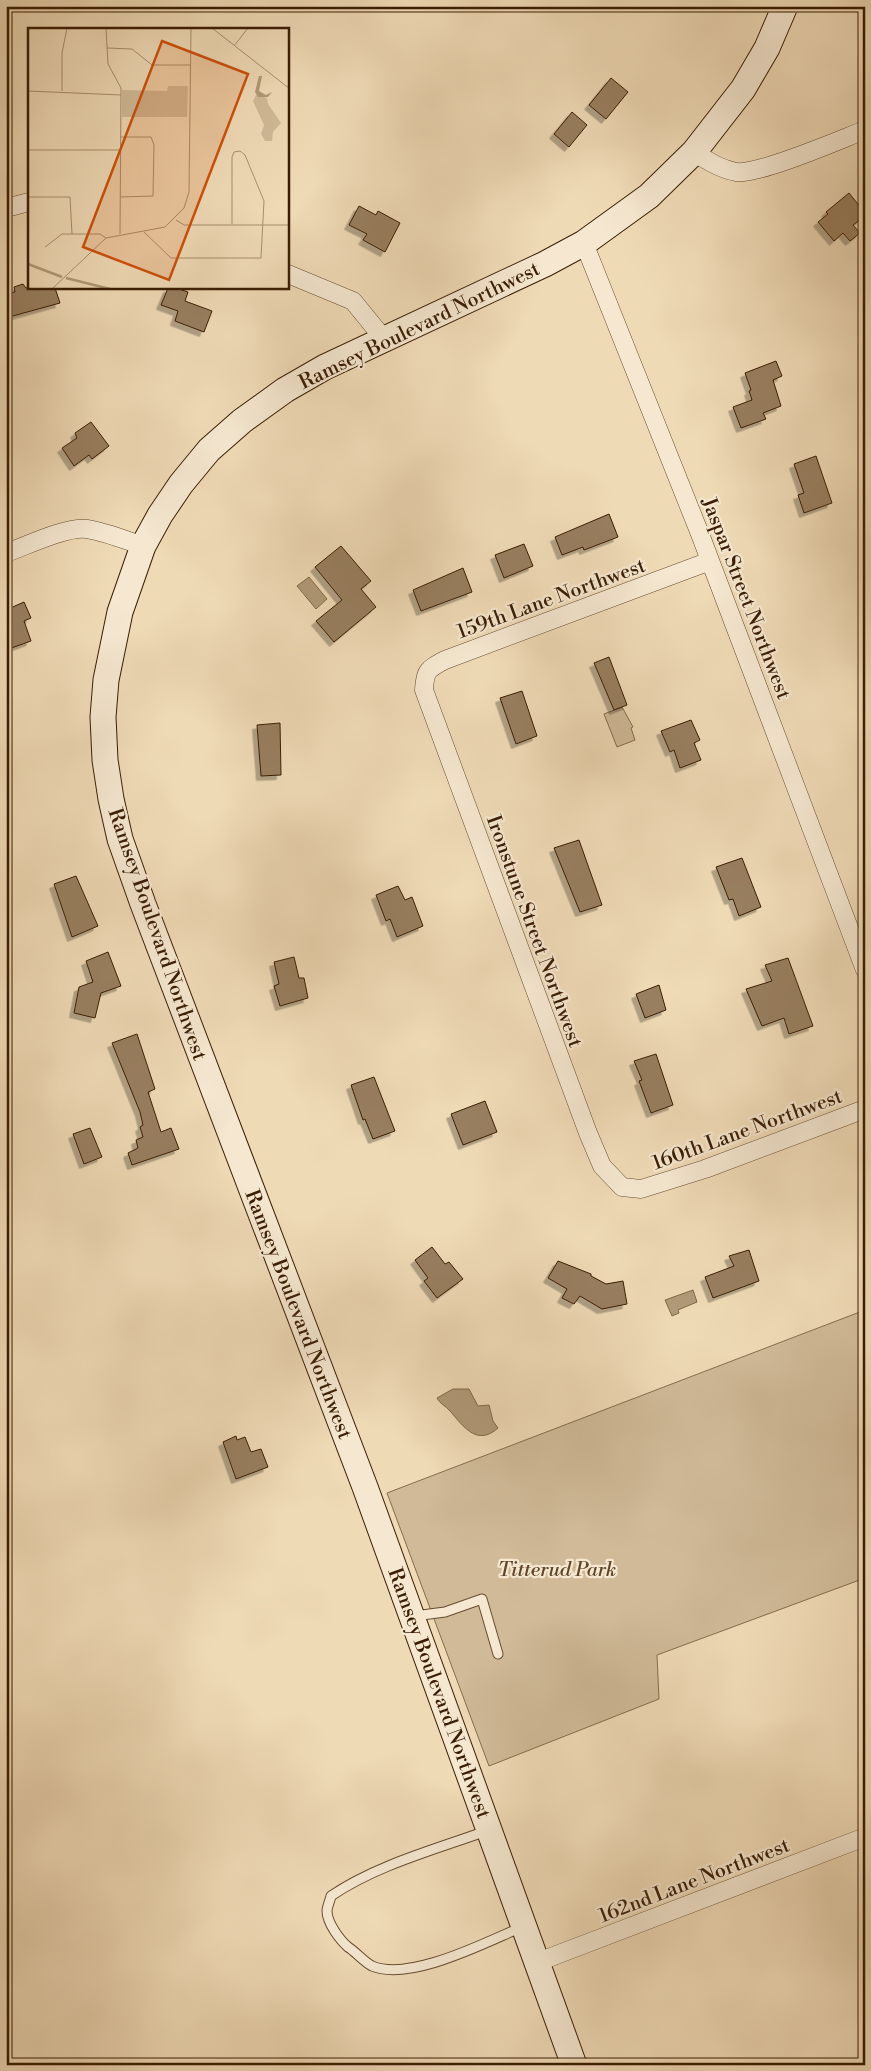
<svg xmlns="http://www.w3.org/2000/svg" width="871" height="2071" font-family="'Libre Bodoni',serif">
  <defs>
    <filter id="shadow"><feDropShadow dx="-4.5" dy="4.5" stdDeviation="0" flood-color="#0004"/></filter>
  </defs>
  <rect width="100%" height="100%" fill="#efdab6"/>
  <filter id="stains"><feTurbulence type="fractalNoise" baseFrequency=".004" numOctaves="4"/><feColorMatrix values="0 0 0 0 .2 0 0 0 0 .09 0 0 0 0 .02 0 0 0 .5 -.17"/></filter>
  <radialGradient id="worn" r=".72"><stop offset=".6" stop-color="#630" stop-opacity="0"/><stop offset="1" stop-color="#630" stop-opacity=".3"/></radialGradient>
  <path fill="#d0ba98" stroke="#856c4e" d="M622,707L633,727L631,728L635,740L617,747L604,714Z
    M865,1310V1578L657,1655L659,1699L489,1766L387,1493Z"/>
  <path fill="#b19a79" stroke="#81684a" d="M309,577L327,599L316,609L297,586Z
    M693,1290L697,1302L678,1310L679,1313L672,1316L665,1300Z
    M453,1389H469L478,1406L489,1405L493,1421L498,1428C477,1447 463,1426 450,1411C446,1406 440,1404 437,1398Z"/>
  <path fill="#987f60" stroke="#3a1d03" filter="url(#shadow)" d="M611,78L628,92L606,119L589,105Z
    M572,112L587,125L569,147L554,134Z
    M849,193L865,213V216L853,225L860,233L850,241L843,233L834,241L818,222L828,214L826,212Z
    M359,206L376,215L378,211L400,223L385,252L363,240L367,234L349,225Z
    M23,284L26,288H55L60,303L9,317L6,308V294L15,292L14,287Z
    M168,288H176L188,292L185,301L212,311L204,332L175,321L178,311L161,305Z
    M776,361L782,376L773,380L781,406L763,413L766,419L741,428L733,407L752,400L749,391L751,390L745,373Z
    M91,422L109,446L92,459L89,455L74,466L62,448L77,438L75,433Z
    M816,456L832,503L804,513L798,495L804,493L794,464Z
    M609,514L618,537L584,550L583,547L562,555L555,537Z
    M524,544L533,566L504,578L495,555Z
    M341,546L371,581L361,589L376,607L334,642L316,621L342,600L315,567Z
    M463,568L472,592L421,611L413,590Z
    M24,602L31,618L24,621L31,641L6,650V610Z
    M609,657L627,705L614,710L594,663Z
    M522,691L537,736L516,744L500,698Z
    M691,720L700,740L694,743L701,760L680,768L674,750L670,752L661,731Z
    M280,723L281,775L261,776L257,725Z
    M579,840L602,905L580,912L554,848Z
    M742,858L761,907L739,916L733,899L729,900L716,867Z
    M76,876L98,926L72,937L54,884Z
    M398,886L405,900L412,897L423,926L397,937L390,919L386,921L376,895Z
    M108,952L121,986L101,993L95,1018L74,1013L79,987L93,982L86,961Z
    M294,957L299,978H304L308,998L280,1006L274,986L279,984L274,962Z
    M788,958L813,1026L789,1034L784,1018L762,1026L746,989L772,981L765,965Z
    M659,985L666,1010L645,1018L636,994Z
    M137,1034L155,1089L148,1092L161,1132L171,1128L179,1149L132,1165L128,1153L138,1148L136,1140L143,1137L140,1127L143,1125L140,1112L112,1043Z
    M656,1054L673,1105L651,1113L639,1081L642,1080L634,1061Z
    M374,1077L395,1131L373,1139L365,1119L363,1120L351,1085Z
    M485,1101L497,1132L463,1145L451,1114Z
    M90,1128L102,1157L84,1164L73,1134Z
    M432,1247L445,1264L449,1262L463,1279L437,1298L424,1281L428,1278L415,1260Z
    M749,1250L759,1281L713,1298L705,1277L734,1266L729,1256Z
    M558,1261L591,1274V1276L606,1284L623,1281L627,1304L602,1309L580,1296L574,1304L562,1298L567,1289L548,1278Z
    M236,1436L237,1440L245,1437L251,1452L261,1449L268,1467L236,1479L223,1442Z"/>
  <g fill="none" stroke-linecap="round" stroke-linejoin="round">
    <defs>
      <path id="lane" d="M414,1616L445,1612L482,1599L498,1654
        M489,1830C437,1849 376,1865 331,1896C330,1901 327,1907 327,1911C327,1923 340,1940 348,1947C356,1952 364,1962 372,1966C410,1982 486,1942 522,1927"/>
      <path id="street" d="M694,152C707,161 720,169 736,172C759,175 839,140 865,130
        M6,208L29,202
        M584,243L700,534L865,970
        M288,274L353,301L384,339
        M6,553C26,546 67,526 87,529C106,532 125,540 143,546
        M710,561L445,660C428,669 425,670 424,690L588,1133L602,1166L622,1187L641,1189L705,1169L865,1109
        M538,1962L865,1837"/>
      <path id="secondary" d="M574,2065L365,1487L143,904L120,839L111,799L105,760L103,717L106,680L120,612L143,546L160,515L181,484L209,450L242,421L285,390L325,367L545,264L584,243L649,196L694,152L743,89L767,48L785,6"/>
    </defs>
    <use href="#lane" stroke="#674c30" stroke-width="11"/>
    <use href="#street" stroke="#674c30" stroke-width="19"/>
    <use href="#secondary" stroke="#3a1d03" stroke-width="27"/>
    <use href="#lane" stroke="#f5e7d0" stroke-width="9"/>
    <use href="#street" stroke="#f5e7d0" stroke-width="18"/>
    <use href="#secondary" stroke="#f5e7d0" stroke-width="25"/>
  </g>
  <g text-anchor="middle" stroke-width="4.5" stroke-linejoin="round" paint-order="stroke">
    <g font-size="20" fill="#3a1d03" stroke="#f5e7d0">
      <text transform="translate(419 325) rotate(-26)" y="7">Ramsey Boulevard Northwest</text>
      <text transform="translate(551 598) rotate(-20)" y="7">159th Lane Northwest</text>
      <text transform="translate(747 598) rotate(69)" y="7">Jaspar Street Northwest</text>
      <text transform="translate(535 931) rotate(70)" y="7">Ironstune Street Northwest</text>
      <text transform="translate(158 934) rotate(71)" y="7">Ramsey Boulevard Northwest</text>
      <text transform="translate(747 1129) rotate(-20)" y="7">160th Lane Northwest</text>
      <text transform="translate(299 1314) rotate(69)" y="7">Ramsey Boulevard Northwest</text>
      <text transform="translate(440 1693) rotate(70)" y="7">Ramsey Boulevard Northwest</text>
      <text transform="translate(694 1880) rotate(-21)" y="7">162nd Lane Northwest</text>
    </g>
    <g font-size="20" font-style="italic" fill="#604428" stroke="#f5e7d0">
      <text x="557" y="1576">Titterud Park</text>
    </g>
  </g>
  <g transform="translate(28 28)">
    <rect width="261" height="261" fill="#efdab6"/>
    <path d="M140,58H160L159,89H94V62L139,63ZM228,67L239,70L240,76L253,95L245,104L244,113H237L233,106L236,97L225,73Z" fill="#d0ba98"/>
    <path d="M231,48H234L231,63L238,67L244,64L240,69H230L227,64Z" fill="#b19a79"/>
    <path fill="none" stroke="#b19a79" stroke-width="2.5" d="M0,236L34,249M38,250L82,261"/>
    <path fill="none" stroke="#a78e6e" stroke-width="1" d="M78,0L80,36L93,60L92,206M184,0L262,61M206,18L220,0M79,20L104,21L124,37H162M0,63L93,67M34,63V25L39,0M0,122H92M0,169H42L44,206M92,169L125,168L126,117L123,109H92M148,192L156,197H262M116,204L143,230H233L236,173L217,127L212,123L206,124L204,129V196M17,219L34,206H72L78,210M24,261L78,210L137,199L156,180L161,164L163,0"/>
    <path fill="#ce500b" fill-opacity="0.15" stroke="#ce500b" stroke-width="2.5" d="M134,13L220,46L141,252L55,219Z"/>
    <rect width="261" height="261" fill="none" stroke="#3a1d03" stroke-width="2.5"/>
  </g>
  <rect width="871" height="2071" fill="none" stroke="#efdab6" stroke-width="25"/>
  <rect x="8" y="8" width="856" height="2056" fill="none" stroke="#3a1d03" stroke-width="2.5"/>
  <rect x="12" y="12" width="846" height="2046" fill="none" stroke="#3a1d03"/>
  <rect width="100%" height="100%" filter="url(#stains)"/>
  <rect width="100%" height="100%" fill="url(#worn)"/>
</svg>
